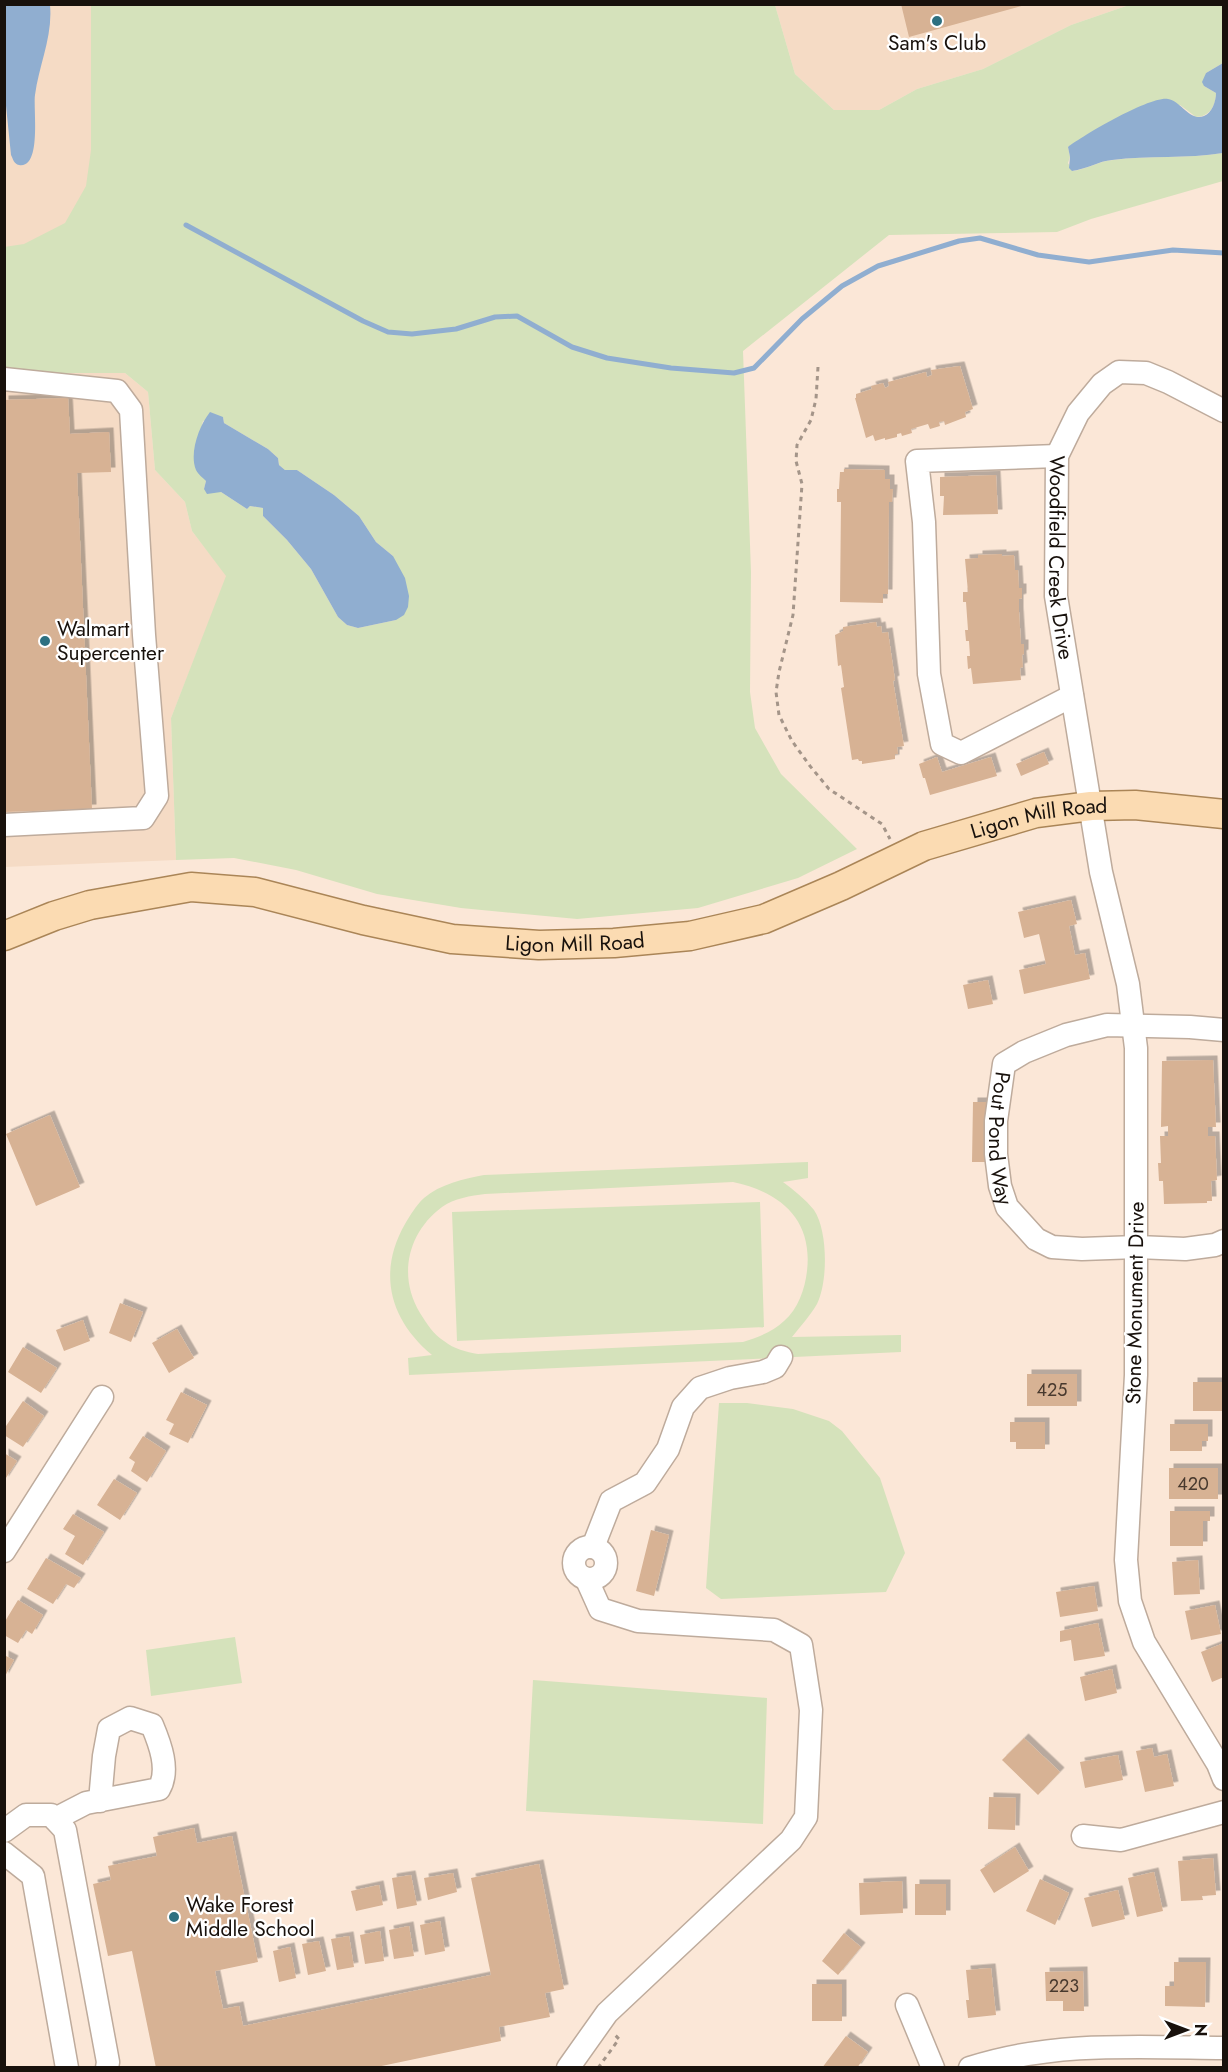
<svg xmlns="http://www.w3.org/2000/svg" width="1228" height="2072" font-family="Jost,sans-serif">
  <defs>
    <filter id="shadow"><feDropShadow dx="4.5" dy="-4.5" stdDeviation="0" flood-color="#0004"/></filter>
  </defs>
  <rect width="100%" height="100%" fill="#fbe7d7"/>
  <path fill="#f5dbc5" d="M4,5H91V150L125,373L148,392L155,470L185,502L192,531L227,576L171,718L176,860L5,867Z
    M775,5H1129L1071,25L983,69L917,89L879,110H834L795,74Z"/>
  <path fill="#d5e2bb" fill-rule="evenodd" d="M91,5H775L795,74L834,110H879L917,89L983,69L1071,25L1129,5H1223V63L1206,73L1204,86L1216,93C1216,106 1209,117 1196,117L1180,105L1135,109L1068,147L1070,157L1068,163L1073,171C1087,169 1099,161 1113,160C1149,155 1187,159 1223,153V181L1091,219L1057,232L889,235L743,351L751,572L750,692L755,728L781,774L857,849L798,878L698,908L577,919L461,908L377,894L296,870L234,858L176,860L171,718L226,576L192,531L185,502L155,470L148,392L125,373H12L5,370L4,247L24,244L65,223L86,186L91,150ZM223,417L224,423L268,449L278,458L279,465L285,470H297L334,495L359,516L376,542L393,556L396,620L358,628L347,625L338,617L311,569L287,540L263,516V508L250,506L247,509L221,492L204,489L206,481L194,459L203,421Z
    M808,1162V1178L783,1182C794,1190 805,1199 814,1210C828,1231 828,1282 817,1304C810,1316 800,1327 792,1337L901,1335V1352L409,1375L408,1358L432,1355C390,1320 377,1273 405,1224C410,1216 416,1205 424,1198C440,1184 464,1179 484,1175ZM733,1182C781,1192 813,1220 807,1271C805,1289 798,1309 784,1321C773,1332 758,1337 743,1342L478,1354C466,1352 454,1349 444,1341C433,1334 427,1324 420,1313C398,1277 407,1233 442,1207C454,1198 471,1196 485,1194Z
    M760,1202L764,1327L457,1341L452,1212Z
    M719,1403H747L793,1409L829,1421L842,1431L880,1478L905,1553L886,1592L721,1599L706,1588Z
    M235,1637L242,1683L151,1696L146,1650Z
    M533,1680L767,1698L763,1824L526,1811Z"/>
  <path fill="#90aed0" d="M4,5H50C53,36 39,65 35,95C33,108 42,169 19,165C14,164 13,159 11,155L4,86Z
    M1223,63V153C1187,159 1149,155 1112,160C1099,161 1087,169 1072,171L1069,168L1070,157L1068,147C1084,135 1150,96 1168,99C1181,101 1190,122 1204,116C1212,113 1216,101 1216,93L1204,86L1202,82L1206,73Z
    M210,412L223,417L224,423L268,449L278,458L279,465L285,470H297L334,495L359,516L376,542L393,556L405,578L409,596L408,607L404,615L396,620L358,628L347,625L338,617L311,569L287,540L263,516V508L250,506L247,509L221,492L207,494L204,489L206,481C203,478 198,474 196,470C189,453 199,426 210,412Z"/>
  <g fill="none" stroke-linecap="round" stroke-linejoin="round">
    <path stroke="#90aed0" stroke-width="5" d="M186,225L363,321L388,332L412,334L456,329L495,317L517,316L572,347L607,358L671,368L734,373L754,368L802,319L842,286L878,266L959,241L980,238L1038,255L1089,262L1173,250L1224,253"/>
  </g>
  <path fill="#d7b294" filter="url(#shadow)" d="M901,4H1025V5L909,37Z
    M960,366L973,409L965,412L966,417L945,425L944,421L939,422L940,426L930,429L928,424L911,429L912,433L902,436L901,433L897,434V437L885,440V438L875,441L873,435L866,438L855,398H856V394L872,389L871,386L883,383L885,388L889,386L888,382L926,372L927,377L932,375L931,370Z
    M68,398L70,434L109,432L111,472L77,473L92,809L4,812V400Z
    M844,469L885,470V479H890V489H893L892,502H889L888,594H883V603L840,602L841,502H837V489H839L840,472H844Z
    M996,475L998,514L943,515L944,496H940V477Z
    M1002,554V556L1014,555L1015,570H1018L1019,588H1022V598L1019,599V612L1021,644H1024V654L1022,655L1023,667L1020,668L1021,680L973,684L971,668L968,669L967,656H970L969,641H966L965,630H968L966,602H963V592H968L965,559L978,558V555Z
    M876,622L877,627L881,626L882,633L888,632L895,680L893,681L904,746L897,747L898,754H895V759L862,764V761H859L858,759L852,760L841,688L844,687L841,665L838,666L835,635L843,631V627Z
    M1044,752L1049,764L1021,776L1016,764Z
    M937,757L942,772L991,757L997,776L930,795L925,778H923L919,764Z
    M1071,900L1077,924L1069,926L1075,955L1085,953L1090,979L1024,994L1019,970L1046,964L1039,934L1024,938L1018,912Z
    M988,980L993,1004L968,1009L963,985Z
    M1213,1060L1216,1127H1208V1136H1215L1217,1180L1211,1181L1212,1201H1207V1203L1164,1204L1163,1181H1159L1158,1163H1161L1160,1136H1168V1126L1161,1127L1162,1061Z
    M973,1102H989L988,1162H972Z
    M50,1115L80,1187L36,1206L6,1134Z
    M120,1303L143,1312L131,1342L109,1333Z
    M83,1320L90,1341L64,1351L56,1330Z
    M177,1329L194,1358L169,1373L152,1343Z
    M23,1347L57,1368L41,1393L8,1372Z
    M1027,1374H1077V1406H1027Z
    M1193,1382H1224V1411H1193Z
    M181,1392L207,1405L188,1443L169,1434L174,1424L166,1420Z
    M23,1401L44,1416L23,1447L4,1435V1429Z
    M1010,1422H1045V1449H1016V1442H1010Z
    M1170,1424H1208V1441H1202V1451H1170Z
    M143,1436L166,1451L147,1482L131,1471L135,1462L129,1458Z
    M4,1453L17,1461L4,1481Z
    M1169,1468H1218V1499H1169Z
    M114,1479L137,1493L120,1520L97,1505Z
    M1170,1511H1210V1521H1203V1546H1170Z
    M73,1514L104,1532L83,1565L65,1554L75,1536L63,1529Z
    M651,1530L669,1535L654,1596L636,1591Z
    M46,1558L81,1578L74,1588L66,1584L53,1604L27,1589Z
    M1198,1560L1200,1594L1174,1595L1172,1562Z
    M1094,1586L1098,1611L1060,1617L1056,1592Z
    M18,1600L43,1615L32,1634L26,1630L18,1643L4,1635V1623Z
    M1215,1605L1221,1634L1191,1640L1185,1611Z
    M1098,1623L1105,1656L1074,1661L1071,1640L1060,1642V1631Z
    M1224,1643V1677L1212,1682L1201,1652Z
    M4,1655L14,1660L4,1678Z
    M1112,1669L1117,1693L1085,1701L1080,1677Z
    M1024,1738L1060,1772L1038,1795L1002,1760Z
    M1152,1748L1154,1757L1167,1754L1174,1786L1145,1792L1136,1751Z
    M1118,1755L1123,1780L1085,1788L1080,1762Z
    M989,1797L1016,1798L1015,1830L988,1829Z
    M194,1828L197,1843L232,1836L258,1962L215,1971L223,2009L239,2006L243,2026L491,1975L471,1878L539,1864L564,1989L545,1993L550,2017L499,2027L501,2041L372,2068H156L132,1951L108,1956L93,1884L111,1880L108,1866L157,1856L153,1837Z
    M1015,1847L1029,1871L994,1893L980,1870Z
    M1213,1858L1216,1895L1202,1896L1203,1900L1181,1901L1178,1861Z
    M1154,1872L1163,1911L1137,1917L1128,1878Z
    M453,1873L457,1892L428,1900L424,1878Z
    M411,1875L417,1905L397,1909L392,1878Z
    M1040,1879L1069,1893L1055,1925L1026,1911Z
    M902,1881L903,1913L860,1915L859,1883Z
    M915,1884H946V1915H915Z
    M379,1885L383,1905L356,1911L351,1891Z
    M1118,1890L1125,1919L1092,1927L1084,1898Z
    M440,1921L445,1951L425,1955L420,1925Z
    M409,1926L414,1956L394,1959L389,1930Z
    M380,1931L384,1961L365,1964L360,1935Z
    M844,1933L861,1947L838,1975L822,1961Z
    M349,1936L354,1967L337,1970L331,1939Z
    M319,1941L326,1971L308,1975L302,1944Z
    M290,1947L296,1978L279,1982L273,1951Z
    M1174,1962H1206L1205,2007L1165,2006V1986H1174Z
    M991,1968L996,2015L968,2018L966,2000H969L966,1970Z
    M1083,1971L1084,2011H1063V2001H1046L1045,1972Z
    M812,1984H842V2021H812Z
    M846,2036L868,2052L857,2068H822Z"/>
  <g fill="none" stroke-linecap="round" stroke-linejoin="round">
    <defs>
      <g id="minor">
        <path d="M4,379L117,391L131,410L144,635L157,796L143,818L4,825"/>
        <path id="s1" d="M1224,411L1168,382L1146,373L1119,372L1102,384L1078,413L1057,456L1056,596L1101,872L1128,984L1136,1048V1375L1126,1560L1130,1601L1144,1642L1218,1764L1224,1779"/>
        <path d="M1057,456L917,461L924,522L929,674L942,744L961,753L1072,696"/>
        <path id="s2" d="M1224,1030L1190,1027L1107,1025L1066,1035L1024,1052L1004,1064L996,1121V1154L1000,1186L1007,1207L1036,1239L1052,1247L1082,1249L1137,1247L1185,1249L1215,1245L1224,1241"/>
        <circle cx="590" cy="1563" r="16"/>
        <path d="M593,1547L611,1501L645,1483L668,1449L683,1407L700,1388L730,1378L763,1372L775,1367L781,1357"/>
        <path d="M4,1551L102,1397"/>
        <path d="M55,1819L86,1803L159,1789C170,1770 160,1744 152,1725L130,1718L109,1729L104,1756L100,1801"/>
        <path d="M4,1831L26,1815H51L65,1830L108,2062L107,2068"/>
        <path d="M1083,1836L1121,1840L1224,1812"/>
        <path d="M4,1853L33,1876L67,2068"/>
        <path d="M907,2005L933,2068"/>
        <path d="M568,2068L607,2013L791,1840L806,1817L811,1710L801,1645L774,1630L638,1621L600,1609L587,1580"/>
        <path d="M970,2068C1053,2041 1138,2047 1224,2048"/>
      </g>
      <g id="major">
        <path id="s3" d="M4,936L54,916L90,905L191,887L255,892L363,920L452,939L539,945L614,943L690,936L764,919L841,886L924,846L1036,813L1091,806L1135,805L1224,814"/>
      </g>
    </defs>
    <use href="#minor" stroke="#beab9c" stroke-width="25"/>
    <use href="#major" stroke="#aa8557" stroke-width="31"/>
    <path stroke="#a49589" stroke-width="3" stroke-dasharray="4.5 4.5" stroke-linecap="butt" d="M818,367L816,399L811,420L797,445L796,461L802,484L793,615L779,672L776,692L779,715L792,741L810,766L829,789L882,824L890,839
      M598,2068L619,2039L615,2035"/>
    <use href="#minor" stroke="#fff" stroke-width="22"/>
    <use href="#major" stroke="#fbdbb2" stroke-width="28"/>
  </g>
  <g fill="#2d7081" stroke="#fff" stroke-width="2">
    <circle cx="937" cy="21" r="6"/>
    <circle cx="45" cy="641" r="6"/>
    <circle cx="174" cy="1917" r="6"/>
  </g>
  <g text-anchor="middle" stroke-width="4.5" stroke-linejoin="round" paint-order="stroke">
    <g font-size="18" fill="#48392e">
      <text x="1052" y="1396">425</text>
      <text x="1193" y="1490">420</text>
      <text x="1064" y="1992">223</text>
    </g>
    <g font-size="21" fill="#18110c" stroke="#fff" text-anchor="start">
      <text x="937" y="50" text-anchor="middle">Sam's Club</text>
      <text x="57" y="636">Walmart<tspan x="57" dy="24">Supercenter</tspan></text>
      <text x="186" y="1912">Wake Forest<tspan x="186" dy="24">Middle School</tspan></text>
    </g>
    <g font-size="21" fill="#18110c" stroke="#fff">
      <text dy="7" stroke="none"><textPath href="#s1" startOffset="322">Woodfield Creek Drive</textPath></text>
      <text dy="7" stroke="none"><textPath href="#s3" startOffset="1070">Ligon Mill Road</textPath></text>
      <text dy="7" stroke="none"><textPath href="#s3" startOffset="584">Ligon Mill Road</textPath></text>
      <text dy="7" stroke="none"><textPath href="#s2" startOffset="303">Pout Pond Way</textPath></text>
      <text transform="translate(1135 1303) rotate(-89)" y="7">Stone Monument Drive</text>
    </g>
  </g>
  <rect width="1228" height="2072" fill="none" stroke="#18110c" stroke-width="12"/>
  <g transform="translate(1186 2030) rotate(90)" stroke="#ffffff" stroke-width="4.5" paint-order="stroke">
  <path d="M0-4.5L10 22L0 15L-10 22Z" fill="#18110c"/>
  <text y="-9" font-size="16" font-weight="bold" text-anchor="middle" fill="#18110c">N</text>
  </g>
</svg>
